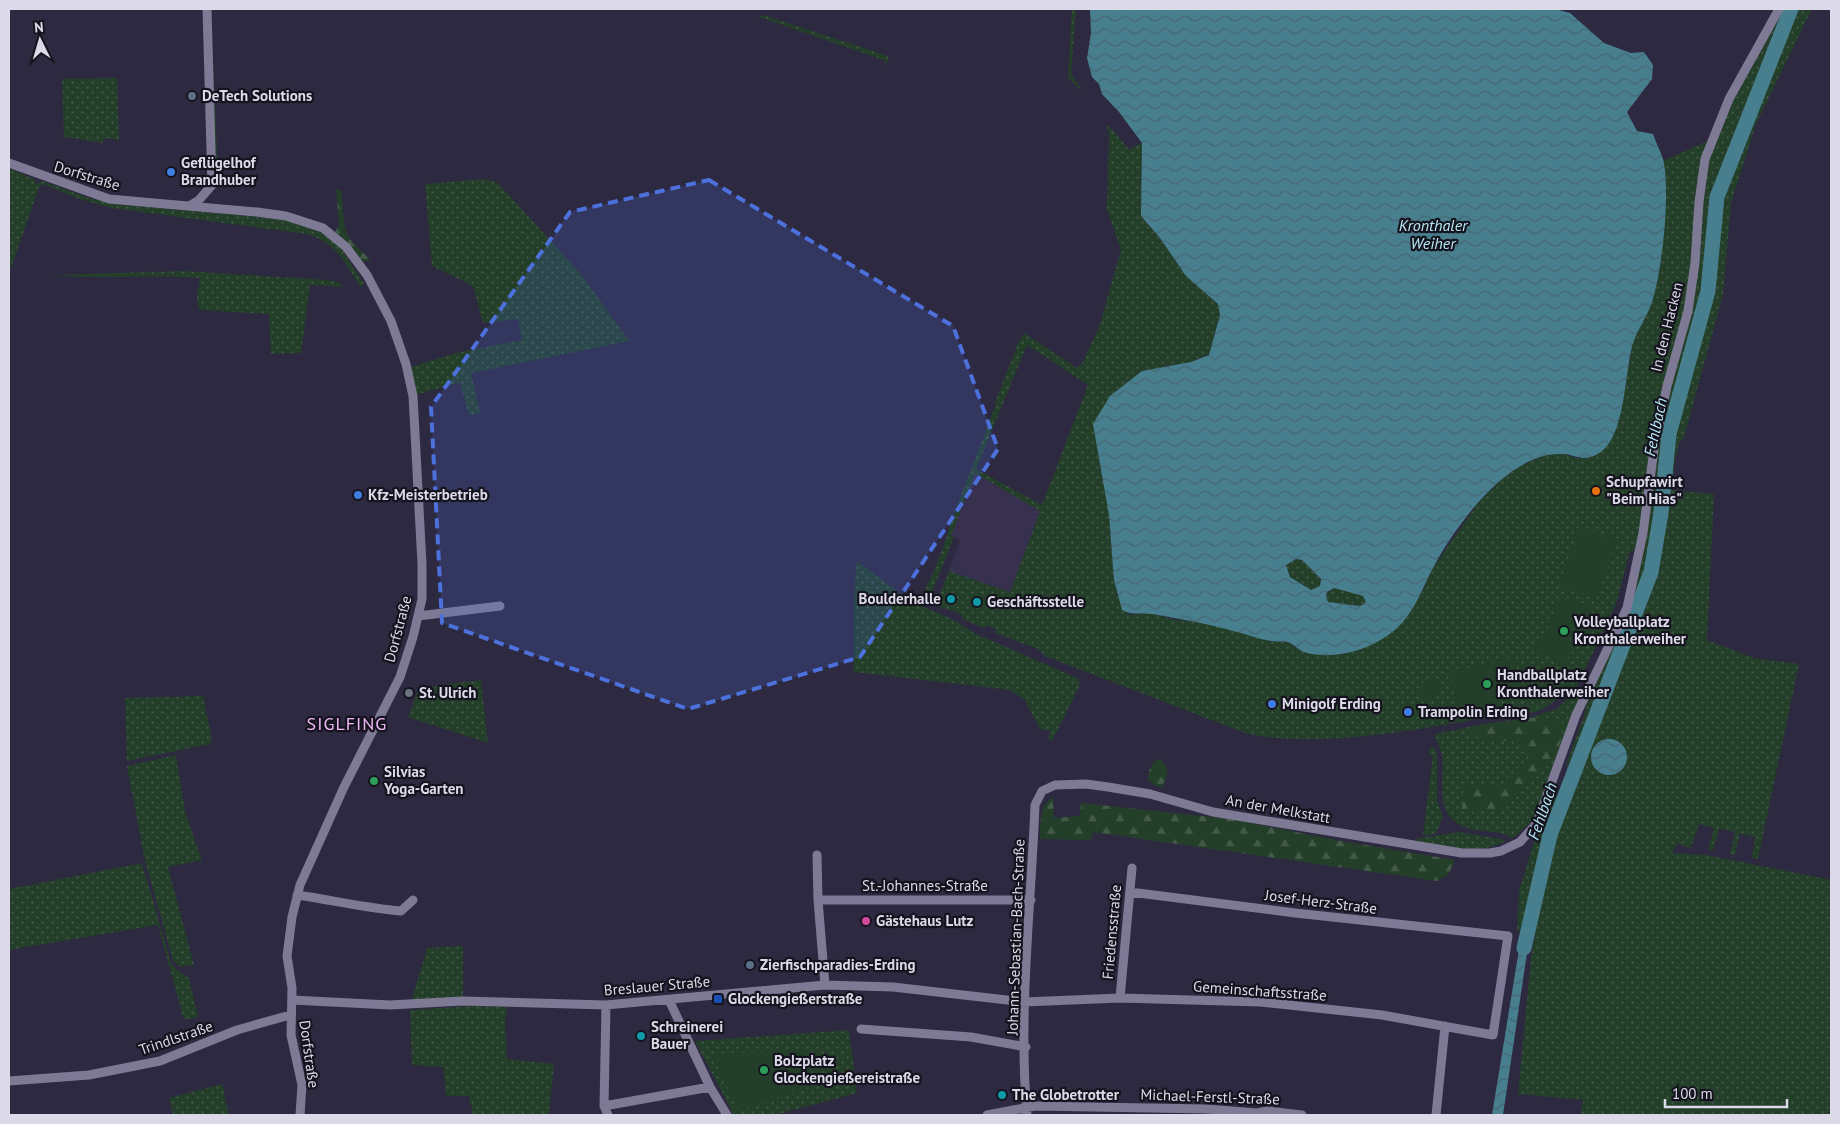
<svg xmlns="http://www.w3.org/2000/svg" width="1840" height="1124" font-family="'PT Sans',sans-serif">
  <defs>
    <pattern id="green-dots" width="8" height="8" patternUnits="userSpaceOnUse" patternTransform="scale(1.25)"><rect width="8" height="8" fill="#243f29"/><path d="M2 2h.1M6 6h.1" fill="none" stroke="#435a48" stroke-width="1.8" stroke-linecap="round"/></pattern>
    <pattern id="forest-firs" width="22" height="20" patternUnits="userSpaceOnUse" patternTransform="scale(1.25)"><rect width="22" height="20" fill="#243f29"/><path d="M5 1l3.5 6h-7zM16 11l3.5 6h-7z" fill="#435a48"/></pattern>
    <pattern id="water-waves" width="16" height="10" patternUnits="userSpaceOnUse" patternTransform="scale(1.25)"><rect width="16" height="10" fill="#487f8f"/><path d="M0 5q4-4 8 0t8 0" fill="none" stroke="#466672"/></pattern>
  </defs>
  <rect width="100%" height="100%" fill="#2d2940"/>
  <path fill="#37314f" d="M975,472L1040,511L1010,592L949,571L960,540L951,536Z"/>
  <path fill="url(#green-dots)" fill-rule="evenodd" d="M1072,9H1076L1071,74L1083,92L1068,78Z
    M1784,9H1812L1756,124L1731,203L1723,295L1683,441L1680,440L1675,459L1672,490L1714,494L1707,640L1754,658L1799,664L1758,859L1752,858L1755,837L1740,834L1735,855L1730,854L1735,832L1719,829L1713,851L1708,850L1714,828L1699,824L1691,848L1677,844L1672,853L1707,855L1831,880V1115H1581L1583,1100L1518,1094L1531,958L1538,918L1533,924L1517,932L1519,891L1536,835L1552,799L1561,793L1568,774L1567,762L1584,716L1590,690L1630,609L1643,552L1630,551L1616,604L1576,688C1560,690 1553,708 1535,712C1517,715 1497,716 1478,719C1409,731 1313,749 1245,733L1045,656L1038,649L995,633L996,629L987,625L985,629L963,619L961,614L940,607L937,601L949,571L1010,592L1040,511L975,473L951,536L954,537L927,604L918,601C936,573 944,543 955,512C968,476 983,440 996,404L995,403L1018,343L1024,333L1077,368L1083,362L1099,327L1121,250L1107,209L1109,135L1107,124L1129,149L1142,143L1141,216L1160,238L1186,276L1218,304L1220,315L1209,354L1191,362L1157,368L1109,515L1114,580L1122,609L1131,615L1150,613L1176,620L1201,622L1272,641L1287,642L1296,648L1322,654L1332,653L1342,655L1422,592L1432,569L1481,499L1506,476L1517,468L1544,455L1562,453L1576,458H1584L1594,456L1609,444L1620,410L1634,337L1651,304L1666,200L1663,161L1719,136L1734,99ZM1027,345L1088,385L1042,505L976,469Z
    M763,15L873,51L889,57L886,65L884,60L759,17Z
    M211,16L218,173L220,181L224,184L216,182V180Z
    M117,78L119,140L104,138L102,143L68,137L64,139L62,79Z
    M9,168L34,179L36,185L42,181L89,198L115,204L291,220L319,230L342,249L364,284L360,287C345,262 337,244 307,234L112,208L79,199L43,184L39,187L9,274Z
    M484,179L497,182L580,273L629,341L471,373L480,413L469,415L460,382L416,395L411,367L456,353L522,340L518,319L483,323L473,286L432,266L425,184Z
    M183,271L327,280L338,282L344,287L310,285L301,353L271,354L269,314L199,310L197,298L200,278C151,274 102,280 53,275Z
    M1296,559L1302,560L1321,579L1320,586L1311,590L1290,577L1286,565Z
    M857,561L910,601L954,620L974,633L1077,678L1080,682L1079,687L1052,741L1048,738L1051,731L1040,729L1024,699L1010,690L854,672V596Z
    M1334,588L1363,596L1366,602L1360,606L1328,602L1326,597L1327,593Z
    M481,680L488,743L408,717L419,688Z
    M1585,686L1536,815L1530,823L1512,839C1500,829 1484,833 1471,829C1430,818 1446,784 1442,755C1441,747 1435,740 1435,734L1482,724L1469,730L1484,741H1517L1532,755L1500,786L1462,809L1494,812L1506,807L1529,780L1545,769L1553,718H1528L1557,709L1576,689Z
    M203,696L212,739L210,744L127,761L125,698Z
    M1434,747L1437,754V800L1443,817L1436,833L1426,836L1423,834L1433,755H1429L1430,748Z
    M176,755L185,812L202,860L168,867L194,965L180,967L173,960L145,861L127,766Z
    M1458,832L1501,839L1506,841C1479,856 1444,846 1416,842V839Z
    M142,863L171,963L178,971L189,978L198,1017L184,1020L158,925L9,950V889Z
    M463,946V997L411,1002L427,948Z
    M473,1006L507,1007L505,1020L507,1059L554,1064L549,1115H473L469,1096H446L443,1067L412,1065L410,1010Z
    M849,1030L857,1093L775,1115H734L695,1041Z
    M222,1084L229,1115H173L169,1098Z"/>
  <path fill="url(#forest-firs)" d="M336,190H341L342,196C345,233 342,234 371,260L362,262L335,232L339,226Z
    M1528,718H1553L1563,734L1557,753L1545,769L1528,781L1506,807L1494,812L1462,809L1463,784L1500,786L1532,755L1517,741H1484L1468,730L1482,724Z
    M1160,759C1171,769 1168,775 1162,787H1157L1148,780L1149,771L1154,761Z
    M1053,797L1054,818L1080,816L1081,803L1231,819L1336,840L1455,860L1448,875L1437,881L1093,832L1091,840L1040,839C1041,824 1038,806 1053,797Z"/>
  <path fill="#243f29" d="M1579,527L1617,540L1597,598L1559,586Z
    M1559,596L1592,606L1580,640L1563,665L1533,648L1551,623Z
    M1514,656L1524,695L1460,712L1449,673Z
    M1420 689a10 10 0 1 1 20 0a10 10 0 1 1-20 0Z
    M806,1050L813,1086L738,1111L712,1054Z"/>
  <path fill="url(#water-waves)" fill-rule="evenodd" d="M1090,9H1555L1570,13L1604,43L1631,53L1644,52L1653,65L1652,79L1627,112L1637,131L1653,134C1656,142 1660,151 1663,159C1671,190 1662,275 1651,305C1645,321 1634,334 1631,351C1625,377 1624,434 1602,451C1583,465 1576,453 1559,454C1533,454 1509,472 1491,489C1470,509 1445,544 1432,570C1423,587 1417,604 1406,618C1385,646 1340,661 1307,653C1299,651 1294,644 1287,642C1283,641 1277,642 1273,641C1260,640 1246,634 1233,631C1206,623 1180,619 1152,614C1140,612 1133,616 1122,610L1114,580L1109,515L1093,424L1110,396L1142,371L1191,362L1209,355L1220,315L1218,304L1186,276L1160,238L1141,216L1142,143L1119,112L1102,94L1099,84L1092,77L1087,58L1091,33ZM1296,559L1302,560L1321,579L1320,586L1311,590L1290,577L1286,565ZM1334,588L1363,596L1366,602L1360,606L1328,602L1326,597L1327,592Z
    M1591 757a18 18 0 1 1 36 0a18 18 0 1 1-36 0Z
    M1531,926L1503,1115H1492L1522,931Z"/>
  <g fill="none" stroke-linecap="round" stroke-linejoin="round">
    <path stroke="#487f8f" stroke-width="15" d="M1524,948L1550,835L1651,572L1661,513L1669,434L1708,291L1717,197L1791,9"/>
    <path stroke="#7e7a95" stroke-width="9" d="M9,163L109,199L257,212L286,216L323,228L346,247L367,275L391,321L406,364L413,396L422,564V599L413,637L400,677L344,787L300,885L292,917L287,956L292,988L291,1035L302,1085L300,1115
      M189,206L199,200L212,185L207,9
      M418,616L500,606
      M817,855L818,900L825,985
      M297,895C332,900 366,908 401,911L413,900
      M818,900H1031
      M1120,998L1132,868
      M292,1000L390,1005L462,1001L606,1005L825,985L893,987L1024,1002L1120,998L1260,1002L1382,1015L1493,1035L1508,936L1295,913L1130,892
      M669,1000L710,1087L727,1115
      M606,1005L604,1106L608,1115
      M861,1029L971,1037L1026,1047
      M9,1081L89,1075L160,1061L237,1030L290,1015
      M604,1106L710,1087
      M987,1115L1035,1106L1206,1109L1257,1113L1268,1111L1302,1115
      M1027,1115C1018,1012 1031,908 1035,805L1042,791L1055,785L1086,784L1108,787L1150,794L1213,812L1462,853H1490L1501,851L1520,842L1537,823L1576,715L1627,608L1643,533L1654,449L1667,386L1688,311L1695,263L1699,202L1705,159L1729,99L1779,9
      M1436,1115L1445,1026"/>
  </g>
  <path fill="#4d71dc" fill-opacity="0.2" stroke="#4d71dc" stroke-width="4" stroke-dasharray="10 6" stroke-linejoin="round" d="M709,180L953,326L998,449L860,657L688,709L442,623L431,407L570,212Z"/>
  <g fill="#5c6f8a" stroke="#15141e" stroke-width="2">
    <circle cx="192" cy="96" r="5"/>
    <circle cx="750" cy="965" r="5"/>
  </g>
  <g fill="#3f7fe0" stroke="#15141e" stroke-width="2">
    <circle cx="171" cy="172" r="5"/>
    <circle cx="358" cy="495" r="5"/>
    <circle cx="1272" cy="704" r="5"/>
    <circle cx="1408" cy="712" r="5"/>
  </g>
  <circle fill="#e8710a" stroke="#15141e" stroke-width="2" cx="1596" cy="491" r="5"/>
  <g fill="#0f9aa8" stroke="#15141e" stroke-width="2">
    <circle cx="951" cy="599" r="5"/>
    <circle cx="977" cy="602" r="5"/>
    <circle cx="641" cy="1036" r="5"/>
    <circle cx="1002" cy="1095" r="5"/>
  </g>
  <g fill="#2e9e5b" stroke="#15141e" stroke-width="2">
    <circle cx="1564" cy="631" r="5"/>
    <circle cx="1487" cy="684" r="5"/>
    <circle cx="374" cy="781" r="5"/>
    <circle cx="764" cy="1070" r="5"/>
  </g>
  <circle fill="#6b7280" stroke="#15141e" stroke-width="2" cx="409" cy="693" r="5"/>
  <circle fill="#d1479c" stroke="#15141e" stroke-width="2" cx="866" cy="921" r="5"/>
  <rect fill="#1a4fb4" stroke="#15141e" stroke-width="2" x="713" y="994" width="10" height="10" rx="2.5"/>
  <g text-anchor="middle" stroke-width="4.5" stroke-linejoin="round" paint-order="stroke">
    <g font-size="15" font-weight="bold" fill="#dcdae9" stroke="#15141e" text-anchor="start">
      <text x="202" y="101">DeTech Solutions</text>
      <text x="181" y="168">Geflügelhof<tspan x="181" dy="17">Brandhuber</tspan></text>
      <text x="1606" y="487">Schupfawirt<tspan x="1606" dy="17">"Beim Hias"</tspan></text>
      <text x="368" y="500">Kfz-Meisterbetrieb</text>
      <text x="941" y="604" text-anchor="end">Boulderhalle</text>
      <text x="987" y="607">Geschäftsstelle</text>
      <text x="1574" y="627">Volleyballplatz<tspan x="1574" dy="17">Kronthalerweiher</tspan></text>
      <text x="1497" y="680">Handballplatz<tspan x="1497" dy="17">Kronthalerweiher</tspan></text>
      <text x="419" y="698">St. Ulrich</text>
      <text x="1282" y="709">Minigolf Erding</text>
      <text x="1418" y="717">Trampolin Erding</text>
      <text x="384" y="777">Silvias<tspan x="384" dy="17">Yoga-Garten</tspan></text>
      <text x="876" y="926">Gästehaus Lutz</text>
      <text x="760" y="970">Zierfischparadies-Erding</text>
      <text x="728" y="1004">Glockengießerstraße</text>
      <text x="651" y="1032">Schreinerei<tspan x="651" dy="17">Bauer</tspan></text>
      <text x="774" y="1066">Bolzplatz<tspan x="774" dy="17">Glockengießereistraße</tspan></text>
      <text x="1012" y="1100">The Globetrotter</text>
    </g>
    <g font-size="15" fill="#dcdae9" stroke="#15141e">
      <text transform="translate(87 176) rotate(17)" y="5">Dorfstraße</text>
      <text transform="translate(1667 327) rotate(-76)" y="5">In den Hacken</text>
      <text transform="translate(398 629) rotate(-75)" y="5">Dorfstraße</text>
      <text transform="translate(1278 809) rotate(10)" y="5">An der Melkstatt</text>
      <text x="925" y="891">St.-Johannes-Straße</text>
      <text transform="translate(1321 902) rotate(7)" y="5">Josef-Herz-Straße</text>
      <text transform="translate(1112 932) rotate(-85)" y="5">Friedensstraße</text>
      <text transform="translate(1016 937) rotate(-88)" y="5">Johann-Sebastian-Bach-Straße</text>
      <text transform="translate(657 986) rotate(-5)" y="5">Breslauer Straße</text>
      <text transform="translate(1260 991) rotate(4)" y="5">Gemeinschaftsstraße</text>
      <text transform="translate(176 1038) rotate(-19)" y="5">Trindlstraße</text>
      <text transform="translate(309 1054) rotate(82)" y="5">Dorfstraße</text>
      <text transform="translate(1210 1097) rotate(2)" y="5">Michael-Ferstl-Straße</text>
    </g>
    <g font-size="16" font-style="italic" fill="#b7e9f8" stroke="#15141e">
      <text x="1433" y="231">Kronthaler<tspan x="1433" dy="18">Weiher</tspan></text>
      <text transform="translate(1655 427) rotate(-78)" y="6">Fehlbach</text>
      <text transform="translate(1542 811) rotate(-71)" y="6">Fehlbach</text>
    </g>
    <g font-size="18" letter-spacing="1" fill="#f0baf7" stroke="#15141e">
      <text x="347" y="730">SIGLFING</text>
    </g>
  </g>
  <rect width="1840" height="1124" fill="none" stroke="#dcdae9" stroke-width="20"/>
  <g transform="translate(40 40) rotate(355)" stroke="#15141e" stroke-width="4" paint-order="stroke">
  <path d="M0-4L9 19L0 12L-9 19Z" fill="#dcdae9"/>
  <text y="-8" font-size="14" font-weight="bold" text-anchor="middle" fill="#dcdae9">N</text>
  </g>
  <path d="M1665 1099v8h122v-8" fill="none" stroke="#dcdae9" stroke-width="2.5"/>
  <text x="1672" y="1099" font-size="15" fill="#dcdae9" stroke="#15141e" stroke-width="4" paint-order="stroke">100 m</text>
</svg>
